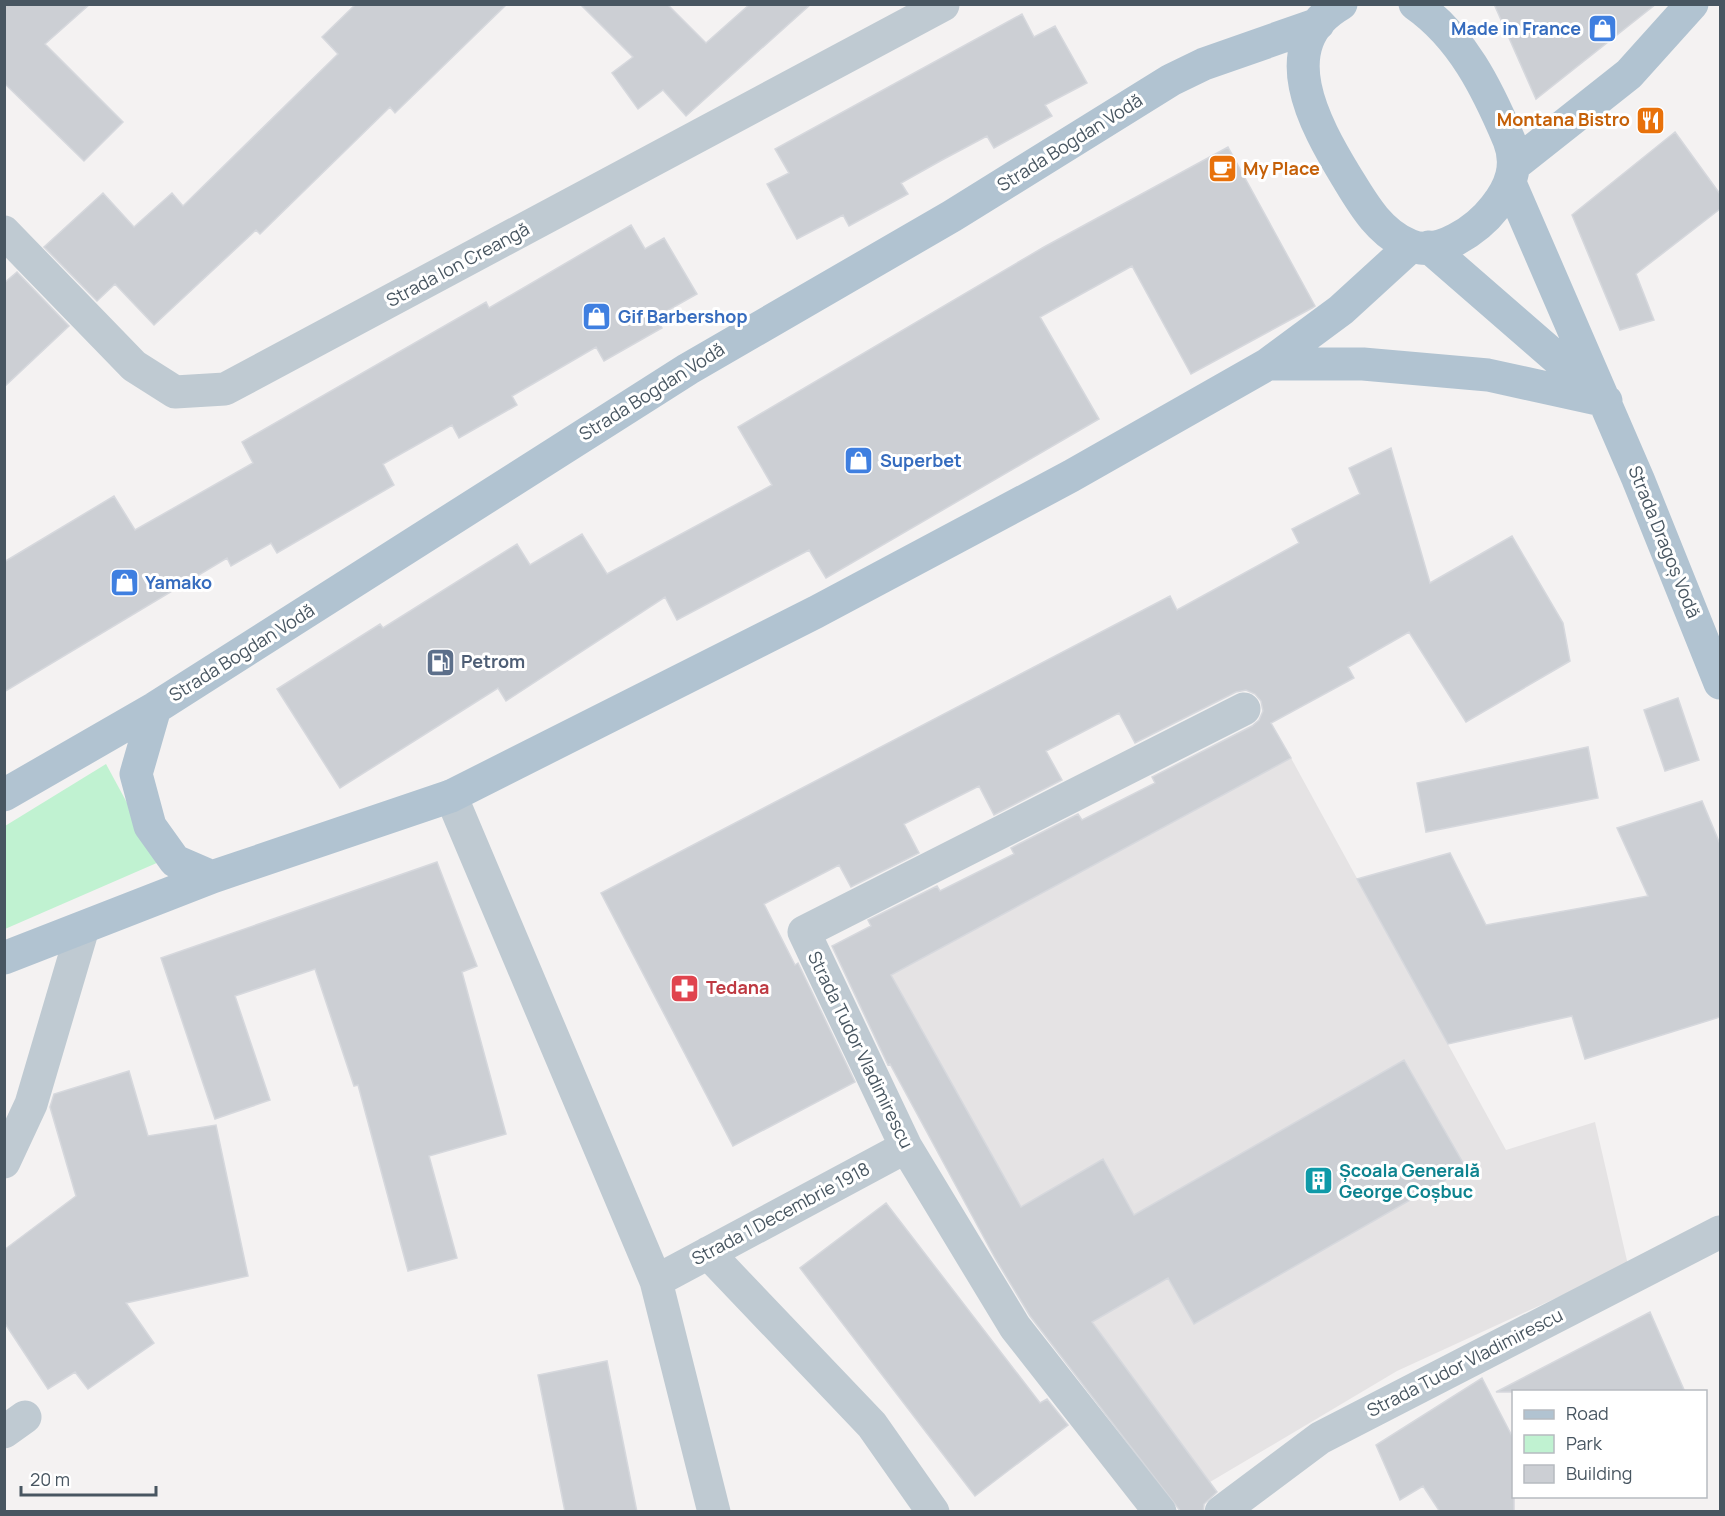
<svg xmlns="http://www.w3.org/2000/svg" width="1725" height="1516" font-family="Manrope,sans-serif">
  <rect width="100%" height="100%" fill="#f4f2f2"/>
  <path fill="#e5e3e4" d="M1291,758L1506,1150L1595,1122L1628,1265L1397,1371L1210,1482L1065,1285L891,975Z"/>
  <path fill="#c0f2d1" d="M106,764L159,862L5,929V826Z"/>
  <path fill="#cccfd4" stroke="#d6d8dd" stroke-width="1.5" d="M4,4H90L45,44L123,122L84,161L4,83Z
    M356,4H507L395,113L390,107L260,234L256,230L154,325L115,284L97,301L44,247L103,193L134,227L172,193L183,206L338,54L322,37Z
    M580,4H667L706,43L750,4H811L686,116L663,90L638,109L612,73L633,57Z
    M1494,4H1656L1536,99Z
    M1022,14L1034,37L1055,26L1087,83L1045,105L1052,116L994,148L987,136L942,160L901,183L908,194L849,226L843,215L797,239L767,184L789,173L775,149Z
    M1675,132L1720,194V209L1636,274L1654,320L1620,330L1572,215Z
    M1228,147L1315,306L1312,308L1191,374L1132,266L1040,317L1099,419L826,578L809,550L677,620L665,597L506,701L498,688L340,788L277,689L380,624L383,628L517,544L530,565L582,534L607,574L772,485L738,427L1044,247Z
    M631,225L645,249L664,238L697,294L656,317L662,328L604,361L596,347L512,396L517,405L459,438L452,425L383,464L394,485L277,553L271,543L231,566L227,558L4,692V562L114,496L135,530L253,463L242,442L486,302L489,308Z
    M17,272L69,326L4,387V283Z
    M1391,448L1430,583L1512,536L1563,623L1570,661L1466,722L1409,632L1348,667L1354,678L1271,723L1291,758L891,975L1021,1207L1103,1159L1134,1215L1404,1060L1466,1168L1194,1324L1168,1278L1092,1322L1217,1492L1204,1504L1203,1512H1181L1030,1316L995,1258L890,1064L888,1065L832,946L871,926L868,920L937,886L940,891L1014,854L1011,848L1078,814L1082,820L1155,783L1152,777L1252,726L1259,720L1263,711L1261,701L1255,694L1246,690L1236,692L1135,743L1119,713L1046,751L1062,780L994,815L979,786L904,824L919,853L851,887L839,865L764,904L795,965L798,963L855,1082L733,1146L601,893L1170,596L1177,610L1299,543L1292,529L1360,494L1349,468Z
    M1678,698L1699,760L1665,771L1644,710Z
    M1588,747L1598,798L1426,832L1417,783Z
    M1702,801L1720,844V1017L1585,1059L1572,1016L1448,1044L1357,879L1450,853L1486,925L1648,896L1617,828Z
    M437,862L477,966L462,972L506,1134L429,1156L457,1258L408,1271L358,1085L354,1086L315,969L235,996L270,1100L215,1119L161,958Z
    M129,1071L148,1136L216,1125L248,1276L126,1303L154,1343L88,1389L75,1372L48,1389L4,1322V1250L76,1196L50,1107L54,1094Z
    M886,1203L1040,1403L1047,1399L1068,1425L975,1496L800,1268Z
    M1650,1312L1685,1392H1496Z
    M607,1361L637,1512H565L538,1375Z
    M1482,1378L1514,1440V1512H1440L1423,1486L1400,1500L1376,1445Z"/>
  <g fill="none" stroke-linecap="round" stroke-linejoin="round">
    <path stroke="#bfcad2" stroke-width="33" d="M4,232L134,366L175,392L225,389L943,5
      M451,796L656,1281L714,1512
      M4,1162L31,1104L83,928
      M708,1253L872,1425L933,1512
      M656,1281L906,1147
      M4,1432L25,1417
      M1160,1512L1015,1327L906,1147L804,932L1244,709
      M1221,1512L1320,1438L1720,1232"/>
    <path stroke="#b1c3d1" stroke-width="33" d="M1341,4C1270,45 1315,125 1346,176C1362,202 1378,232 1409,245C1438,258 1478,229 1495,207C1511,187 1519,165 1509,140C1487,88 1462,37 1415,4
      M1514,165L1629,74L1692,4
      M1510,183L1638,479L1720,683
      M1429,247L1598,394
      M1268,364H1363L1488,375L1606,401
      M155,708L136,774L150,826L175,861L212,877
      M4,795L155,708L688,369L952,216L1171,80L1204,64L1318,24
      M4,958L212,877L451,796L816,612L1071,476L1268,364L1341,310L1411,246"/>
  </g>
  <defs>
    <symbol id="shop-square" viewBox="-11 -11 22 22"><rect x="-9" y="-9" width="18" height="18" rx="4" fill="#3f7fe0" stroke="#fff"/><path d="M-5-2.5h2.3a2.7 3.5 0 0 1 5.4 0H5L5.5 6h-11ZM-1.5-2.5h3a1.5 2.3 0 0 0-3 0Z" fill="#fff"/></symbol>
    <symbol id="restaurant-square" viewBox="-11 -11 22 22"><rect x="-9" y="-9" width="18" height="18" rx="4" fill="#e8710a" stroke="#fff"/><path d="M-5-6h1v4h1v-4h1v4h1v-4h1v5L-1.5 .5V6h-2V.5L-5-1ZM5-6V6H3V1.5H1.5Q1.5-4 5-6Z" fill="#fff"/></symbol>
    <symbol id="cafe-square" viewBox="-11 -11 22 22"><rect x="-9" y="-9" width="18" height="18" rx="4" fill="#e8710a" stroke="#fff"/><path d="M-5.5-4.5H6V0H3Q3 3.5 0 3.5H-2.5Q-5.5 3.5-5.5 0ZM3-3.2v2h1.7v-2ZM-6 4.5H4V6H-6Z" fill="#fff"/></symbol>
    <symbol id="fuel-square" viewBox="-11 -11 22 22"><rect x="-9" y="-9" width="18" height="18" rx="4" fill="#5c6f8a" stroke="#fff"/><path d="M-5.5-6h7V0h2V4h1.3V-2.5L3-4.5l.8-.8L6-3V5H2.5V1h-1V6h-7ZM-4.2-4.7v3.2H.2V-4.7Z" fill="#fff"/></symbol>
    <symbol id="pharmacy-square" viewBox="-11 -11 22 22"><rect x="-9" y="-9" width="18" height="18" rx="4" fill="#e0444e" stroke="#fff"/><path d="M-2-6h4v4h4v4h-4v4h-4v-4h-4v-4h4Z" fill="#fff"/></symbol>
    <symbol id="building-square" viewBox="-11 -11 22 22"><rect x="-9" y="-9" width="18" height="18" rx="4" fill="#0f9aa8" stroke="#fff"/><path d="M-4-6H4V6H1V3H-1V6H-4ZM-2.5-4.3h1.7v1.8h-1.7ZM.8-4.3h1.7v1.8H.8ZM-2.5-1h1.7V.8h-1.7ZM.8-1h1.7V.8H.8Z" fill="#fff"/></symbol>
  </defs>
  <g fill-rule="evenodd">
    <use href="#shop-square" x="1586" y="12" width="33" height="33"/>
    <use href="#restaurant-square" x="1634" y="104" width="33" height="33"/>
    <use href="#cafe-square" x="1206" y="152" width="33" height="33"/>
    <use href="#shop-square" x="580" y="300" width="33" height="33"/>
    <use href="#shop-square" x="842" y="444" width="33" height="33"/>
    <use href="#shop-square" x="108" y="566" width="33" height="33"/>
    <use href="#fuel-square" x="424" y="646" width="33" height="33"/>
    <use href="#pharmacy-square" x="668" y="972" width="33" height="33"/>
    <use href="#building-square" x="1302" y="1164" width="33" height="33"/>
  </g>
  <g text-anchor="middle" stroke-width="6" stroke-linejoin="round" paint-order="stroke">
    <g font-size="18" font-weight="bold" fill="#366cbe" stroke="#fff" text-anchor="start">
      <text x="1581" y="35" text-anchor="end">Made in France</text>
      <text x="618" y="323">Gif Barbershop</text>
      <text x="880" y="467">Superbet</text>
      <text x="145" y="589">Yamako</text>
    </g>
    <g font-size="18" font-weight="bold" fill="#c56008" stroke="#fff" text-anchor="end">
      <text x="1630" y="126">Montana Bistro</text>
      <text x="1243" y="175" text-anchor="start">My Place</text>
    </g>
    <g font-size="18" fill="#485661" stroke="#fff">
      <text transform="translate(1070 143) rotate(-32)" y="6">Strada Bogdan Vodă</text>
      <text transform="translate(458 265) rotate(-28)" y="6">Strada Ion Creangă</text>
      <text transform="translate(652 392) rotate(-32)" y="6">Strada Bogdan Vodă</text>
      <text transform="translate(1664 542) rotate(68)" y="6">Strada Dragoș Vodă</text>
      <text transform="translate(242 653) rotate(-32)" y="6">Strada Bogdan Vodă</text>
      <text transform="translate(860 1050) rotate(64)" y="6">Strada Tudor Vladimirescu</text>
      <text transform="translate(781 1214) rotate(-28)" y="6">Strada 1 Decembrie 1918</text>
      <text transform="translate(1465 1363) rotate(-27)" y="6">Strada Tudor Vladimirescu</text>
    </g>
    <g font-size="18" font-weight="bold" fill="#4e5e75" stroke="#fff" text-anchor="start">
      <text x="461" y="668">Petrom</text>
    </g>
    <g font-size="18" font-weight="bold" fill="#be3a42" stroke="#fff" text-anchor="start">
      <text x="706" y="994">Tedana</text>
    </g>
    <g font-size="18" font-weight="bold" fill="#0d838f" stroke="#fff" text-anchor="start">
      <text x="1339" y="1177">Școala Generală<tspan x="1339" dy="21">George Coșbuc</tspan></text>
    </g>
  </g>
  <rect width="1725" height="1516" fill="none" stroke="#485661" stroke-width="12"/>
  <rect x="1512" y="1390" width="195" height="108" fill="#ffffff" stroke="#b6bbc0" stroke-width="1.5"/>
  <rect x="1524" y="1410" width="30" height="9" fill="#b1c3d1" stroke="#b6bbc0" stroke-width="1.5"/>
  <text x="1566" y="1420" font-size="18" fill="#485661">Road</text>
  <rect x="1524" y="1435" width="30" height="18" fill="#c0f2d1" stroke="#b6bbc0" stroke-width="1.5"/>
  <text x="1566" y="1450" font-size="18" fill="#485661">Park</text>
  <rect x="1524" y="1465" width="30" height="18" fill="#cccfd4" stroke="#b6bbc0" stroke-width="1.5"/>
  <text x="1566" y="1480" font-size="18" fill="#485661">Building</text>
  <path d="M21 1486v9h135v-9" fill="none" stroke="#485661" stroke-width="3"/>
  <text x="30" y="1486" font-size="18" fill="#485661" stroke="#ffffff" stroke-width="4.5" paint-order="stroke">20 m</text>
</svg>
